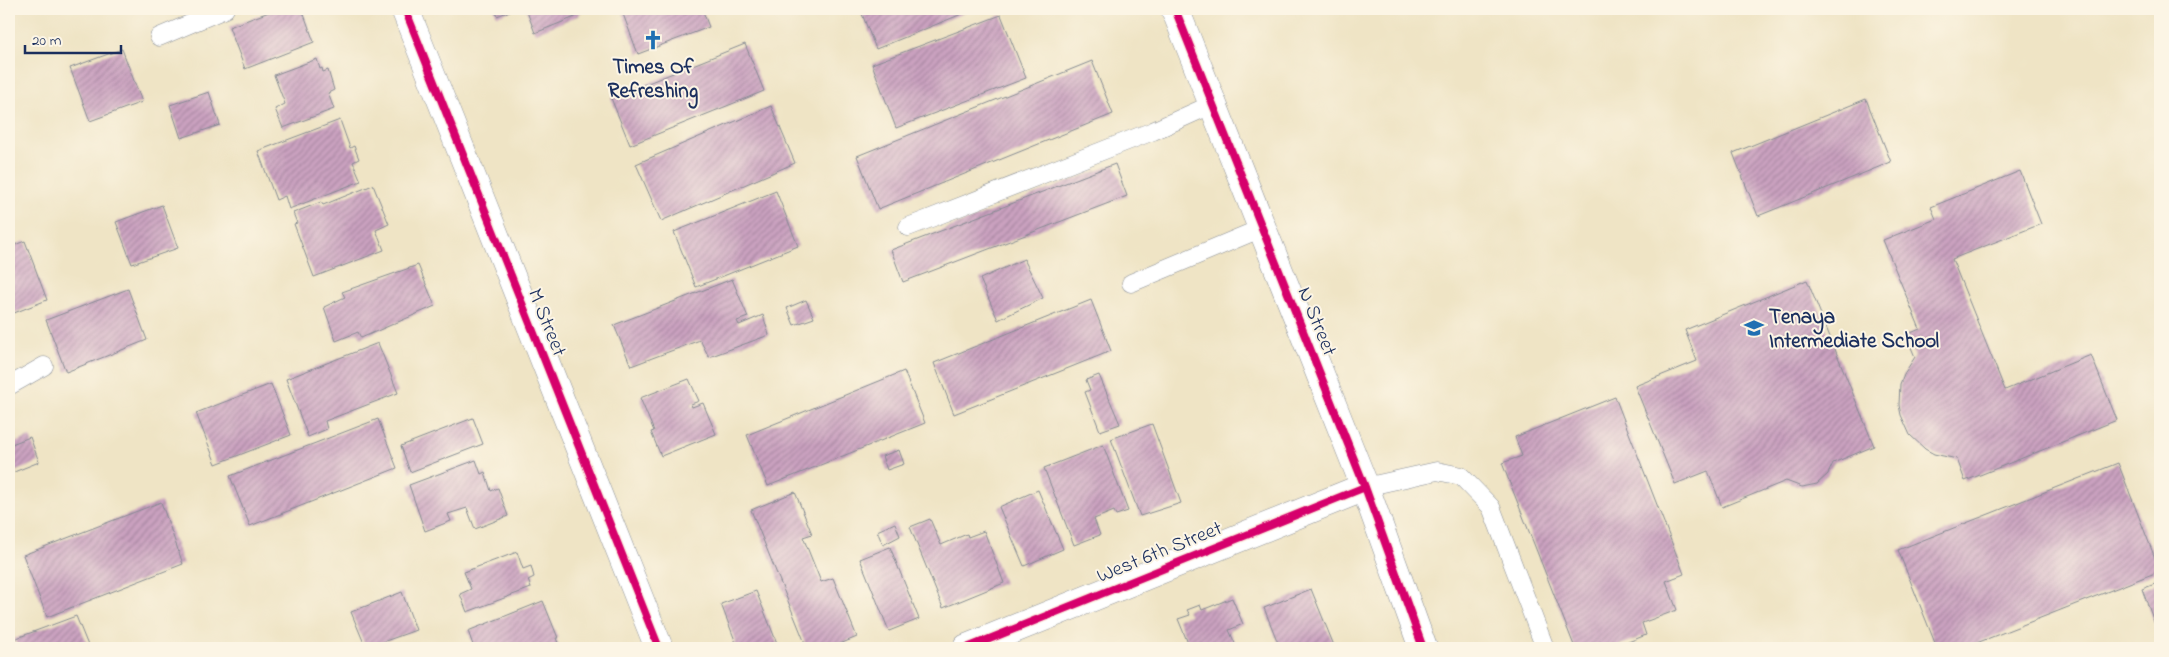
<svg xmlns="http://www.w3.org/2000/svg" width="2169" height="657" font-family="'Indie Flower',sans-serif">
  <defs>
    <pattern id="building-hatch" width="6" height="6" patternUnits="userSpaceOnUse" patternTransform="scale(1.25)"><rect width="6" height="6" fill="#cba2c0"/><path d="M-1 1l2-2M0 6l6-6M5 7l2-2" fill="none" stroke="#a4849f"/></pattern>
  </defs>
  <rect width="100%" height="100%" fill="#fcf5e5"/>
  <filter id="ink" filterUnits="userSpaceOnUse"><feTurbulence type="fractalNoise" baseFrequency=".02" numOctaves="2"/><feDisplacementMap in="SourceGraphic" scale="10" xChannelSelector="R" yChannelSelector="G"/><feConvolveMatrix kernelMatrix="1 2 1 2 8 2 1 2 1" color-interpolation-filters="sRGB"/></filter>
  <filter id="wash" filterUnits="userSpaceOnUse"><feTurbulence type="fractalNoise" baseFrequency=".0096" numOctaves="4" result="noise"/><feDisplacementMap in="SourceGraphic" scale="20" xChannelSelector="R" yChannelSelector="G"/><feGaussianBlur stdDeviation="1.12" result="paint"/><feColorMatrix in="noise" values="0 0 0 0 0 0 0 0 0 0 0 0 0 0 0 0 0 1.4 0 .05"/><feComposite in="paint" operator="in"/></filter>
  <g filter="url(#wash)">
    <rect width="100%" height="100%" fill="#efe4c5"/>
    <g id="blocks">
      <path fill="url(#building-hatch)" d="M277,9H302L314,42L245,69L229,27Z
        M494,9H515L497,16Z
        M526,9H590L579,13L580,15L535,33Z
        M637,9H702L709,27L638,54L623,14Z
        M860,9H974L876,49Z
        M1001,15L1026,78L896,128L872,64Z
        M745,44L764,91L630,145L611,98Z
        M122,49L142,102L90,121L70,68Z
        M317,59L320,69L322,68L323,72L328,70L334,90L328,93L334,109L283,128L275,109L285,104L274,75Z
        M1092,61L1113,114L878,209L857,156Z
        M209,92L220,125L181,138L170,105Z
        M1866,99L1891,162L1758,216L1733,153Z
        M771,106L795,163L661,221L636,164Z
        M340,120L350,148L354,146L359,159L353,162L361,181L289,209L285,196L276,200L258,151Z
        M1115,164L1127,196L903,282L891,250Z
        M2020,171L2041,224L1952,259L2005,390L2091,355L2117,420L1965,481L1957,459L1934,454L1925,449L1910,435L1901,415L1899,405L1900,384L1904,374L1915,357L1906,335L1920,329L1883,240L1936,219L1931,207Z
        M373,185L389,224L376,230L384,250L314,277L294,224L297,223L293,213L321,202L323,205Z
        M776,191L798,246L696,287L674,232Z
        M162,205L178,248L132,264L116,222Z
        M25,241L47,300L9,315V247Z
        M1024,259L1043,298L998,320L980,279Z
        M418,265L435,306L361,338L358,332L336,341L324,307L345,297L342,292Z
        M732,279L748,317L737,321L739,325L763,315L769,335L709,357L700,340L631,366L614,325Z
        M1807,280L1874,446L1833,463L1828,474L1817,484L1802,487L1786,481L1722,507L1708,471L1675,484L1635,386L1697,361L1685,330Z
        M128,289L147,340L66,372L46,320Z
        M806,300L814,318L794,325L787,308Z
        M1091,300L1111,351L954,414L934,363Z
        M378,343L398,393L325,421L327,429L308,437L286,379Z
        M904,371L925,423L768,486L747,435Z
        M1099,375L1120,424L1100,431L1085,392L1090,390L1086,380Z
        M689,379L699,401L691,404L692,407L703,403L716,434L661,456L651,432L654,431L640,398Z
        M271,384L291,435L216,464L196,413Z
        M1615,397L1684,574L1666,581L1677,610L1642,623L1646,635L1613,648H1575L1502,463L1522,456L1515,437Z
        M473,418L483,444L410,472L401,446Z
        M378,419L397,468L250,526L230,476Z
        M1152,424L1181,503L1140,516L1111,439Z
        M30,437L39,462L9,474V445Z
        M1103,445L1128,511L1116,515L1114,511L1094,519L1100,535L1074,545L1044,468Z
        M899,450L904,464L887,470L882,456Z
        M476,460L481,474L485,472L491,491L498,488L508,516L475,529L467,508L448,514L451,521L425,531L409,485Z
        M2118,463L2160,571L1969,646L1970,648H1937L1898,550Z
        M1038,490L1063,549L1024,566L999,507Z
        M795,492L812,534L803,537L821,582L833,578L857,637L830,648H807L751,510Z
        M161,502L183,564L47,617L23,555Z
        M930,519L941,545L967,534L968,537L984,531L1004,583L943,608L910,527Z
        M895,523L900,536L883,545L877,531Z
        M890,547L919,619L889,631L860,559Z
        M517,552L523,569L531,566L534,577L528,580L531,588L467,612L460,594L471,589L464,572Z
        M2160,582V638L2142,589Z
        M1311,589L1335,648H1280L1264,608Z
        M756,591L779,648H735L733,644L736,643L721,604Z
        M402,592L416,630L366,648L351,612Z
        M1232,598L1243,624L1229,630L1237,648H1190L1178,619L1190,615L1187,610L1200,605L1202,610Z
        M543,601L558,638H556L560,648H474L468,631Z
        M76,616L89,648H18L14,639Z
        M246,644L248,648H234Z"/>
    </g>
  </g>
  <g filter="url(#ink)">
    <use href="#blocks" fill-opacity="0" stroke="#858a92" stroke-width="1"/>
    <g fill="none" stroke-linecap="round" stroke-linejoin="round">
      <defs>
        <path id="service" d="M159,37L225,9
          M908,227L1153,131L1213,104
          M1131,283L1262,228
          M9,386L44,366
          M1365,487L1437,471L1461,476L1491,507L1545,648"/>
        <path id="minor" d="M1175,9L1365,487L1423,648
          M967,648L1365,487"/>
        <path id="tertiary" d="M405,9L659,648"/>
      </defs>
      <use href="#service" stroke="#858a92" stroke-width="19"/>
      <use href="#minor" stroke="#858a92" stroke-width="29"/>
      <use href="#tertiary" stroke="#858a92" stroke-width="29"/>
      <use href="#service" stroke="#fff" stroke-width="18"/>
      <use href="#minor" stroke="#fff" stroke-width="28"/>
      <use href="#tertiary" stroke="#fff" stroke-width="28"/>
      <defs>
        <path id="cycleway" d="M405,9L659,648
          M1175,9L1365,487L1423,648
          M967,648L1365,487"/>
      </defs>
      <use href="#cycleway" stroke="#fcf5e5" stroke-width="11"/>
      <use href="#cycleway" stroke="#d6006c" stroke-width="8"/>
    </g>
  </g>
  <defs>
    <symbol id="church-bare" viewBox="-9 -9 18 18"><path d="M-1.2-6h2.4v3.5h3.3v2.4h-3.3V6h-2.4V-.1h-3.3v-2.4h3.3Z" fill="#1f6fb2" stroke="#fcf5e5" stroke-width="2.5" paint-order="stroke"/></symbol>
    <symbol id="school-bare" viewBox="-9 -9 18 18"><path d="M0-5L7-2L0 1L-7-2ZM-4 1L0 2.5L4 1V4Q0 6-4 4Z" fill="#1f6fb2" stroke="#fcf5e5" stroke-width="2.5" paint-order="stroke"/></symbol>
  </defs>
  <g fill-rule="evenodd">
    <use href="#church-bare" x="639" y="26" width="28" height="28"/>
    <use href="#school-bare" x="1740" y="314" width="28" height="28"/>
  </g>
  <g text-anchor="middle" stroke-width="4" stroke-linejoin="round" paint-order="stroke">
    <g font-size="21" font-weight="bold" fill="#1b2f5e" stroke="#fcf5e5">
      <text x="653" y="73">Times Of<tspan x="653" dy="24">Refreshing</tspan></text>
      <text x="1769" y="323" text-anchor="start">Tenaya<tspan x="1769" dy="24">Intermediate School</tspan></text>
    </g>
    <g font-size="21" fill="#1b2f5e" stroke="#fcf5e5">
      <text transform="translate(1318 321) rotate(68)" y="7">N Street</text>
      <text transform="translate(548 322) rotate(68)" y="7">M Street</text>
      <text transform="translate(1159 551) rotate(-22)" y="7">West 6th Street</text>
    </g>
  </g>
  <rect width="2169" height="657" fill="none" stroke="#fcf5e5" stroke-width="30"/>
  <path d="M25 45v8h96v-8" fill="none" stroke="#1b2f5e" stroke-width="2.5"/>
  <text x="32" y="45" font-size="15" fill="#1b2f5e" stroke="#fcf5e5" stroke-width="4" paint-order="stroke">20 m</text>
</svg>
